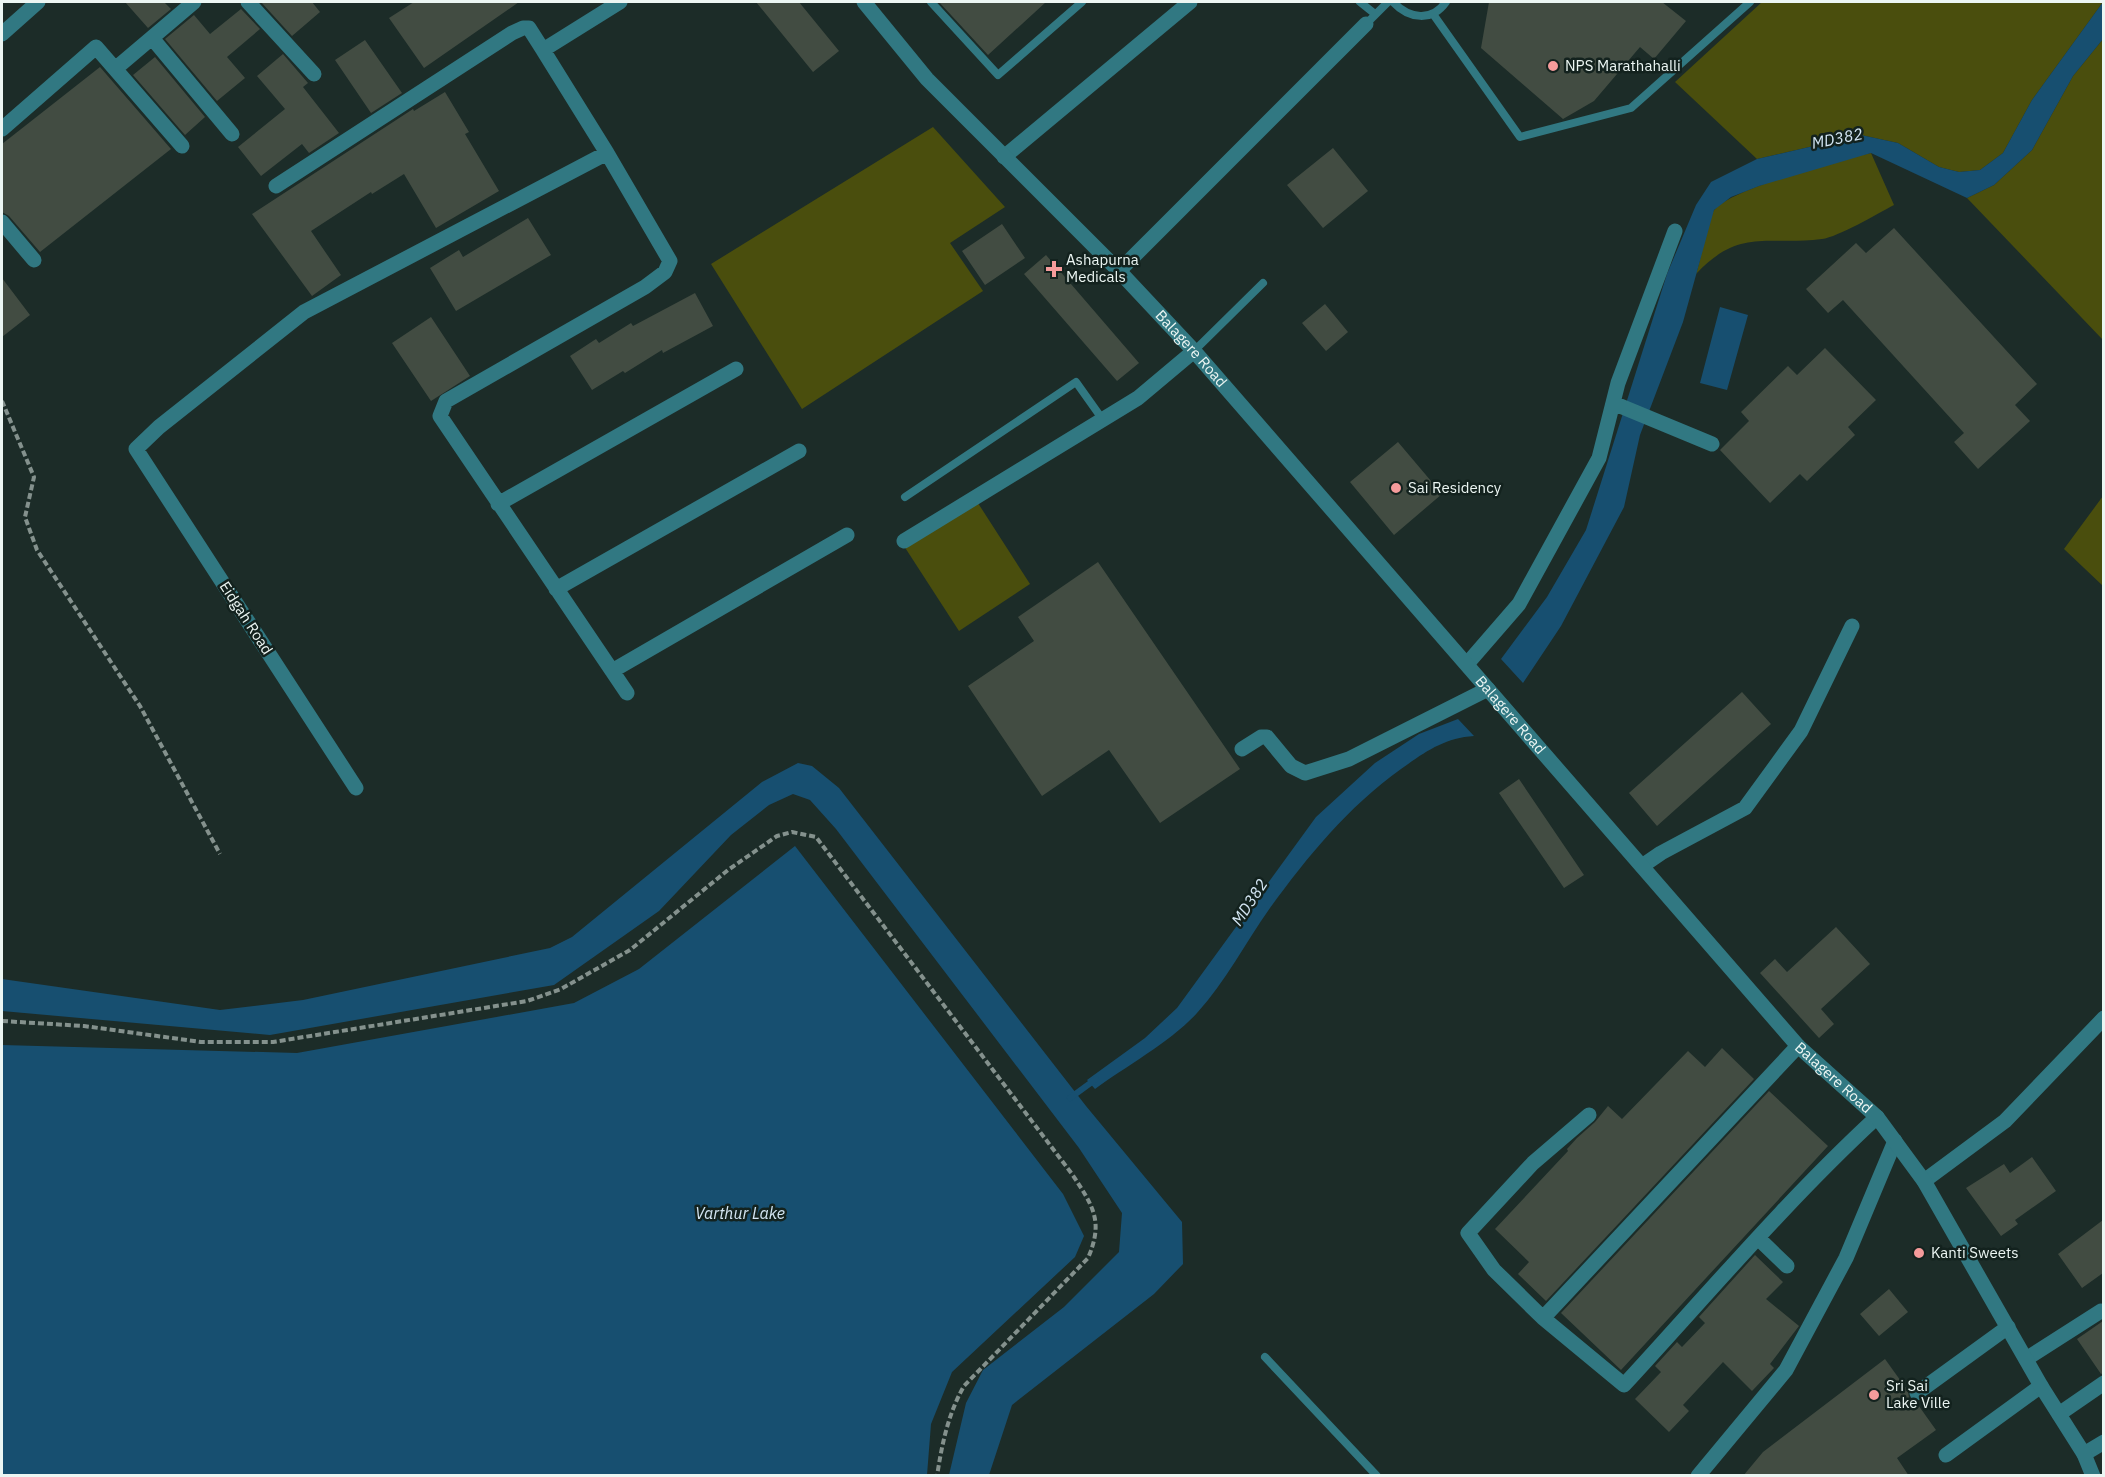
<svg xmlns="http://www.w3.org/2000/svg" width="2105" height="1477" font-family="'IBM Plex Sans',sans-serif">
  <rect width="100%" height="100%" fill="#1c2c28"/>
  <path fill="#4a4e0d" d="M1762,2H2103L2032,100L2003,153L1980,170L1959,172L1939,167L1898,143L1861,135L1757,159L1675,82Z
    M2103,39V340L1967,198L1994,185L2032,150L2073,76Z
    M933,127L1005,207L950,243L983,291L802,409L711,264Z
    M1871,153L1894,205C1877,214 1838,237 1822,239C1767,246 1740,227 1696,274C1702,255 1705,231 1713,212C1724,190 1844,159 1871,153Z
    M2103,496V586L2064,549Z
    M976,500L1030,584L959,631L904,546Z"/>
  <path fill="#174f70" d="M2103,2V39L2073,76L2032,150L1994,185L1967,198L1871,153L1759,186L1731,197L1714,210L1683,322L1640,435L1624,507L1561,626L1523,683L1501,659L1547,597L1586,530L1667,274L1696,205L1711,182L1757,159L1861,135L1898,143L1939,167L1959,172L1980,170L2003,153L2032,100Z
    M1720,307L1748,315L1727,390L1700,383Z
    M1458,719L1474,736C1444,738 1425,752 1401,769C1348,807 1308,856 1270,908C1245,943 1226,981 1197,1013C1173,1040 1125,1067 1095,1089L1087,1080L1145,1038L1177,1008L1316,817L1375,763L1419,734Z
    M798,763L812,766L839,788L1086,1106L1182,1222L1183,1264L1154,1294L1012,1405L989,1475H949L966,1403L983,1370L1064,1307L1119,1252L1122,1213L1079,1148L836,829L810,800L793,794L769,805L731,835L659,911L554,985L270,1035L2,1011V979L220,1010L303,1000L550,948L572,937L762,782Z
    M795,846L1063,1194L1084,1236L1075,1257L952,1372L931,1424L927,1475H2V1045L297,1053L574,1003L639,969Z"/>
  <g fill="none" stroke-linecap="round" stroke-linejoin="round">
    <path stroke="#174f70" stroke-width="6" d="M1070,1098L1096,1079"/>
  </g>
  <path fill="#424c42" d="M125,2H164L171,9L148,28Z
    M261,2H312L320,12L292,36Z
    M414,2H519L424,68L389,18Z
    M756,2H799L839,51L813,72Z
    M939,2H1046L988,55Z
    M1489,2H1662L1686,21L1654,59L1640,47L1594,101L1563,119L1481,48Z
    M241,9L260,29L227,57L245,78L217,101L165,39L194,15L210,34Z
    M365,40L402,93L371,113L335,60Z
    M283,54L308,83L303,87L339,133L309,153L302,144L261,176L238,147L285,109L257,76Z
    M155,57L205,117L185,135L133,75Z
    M100,67L171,149L40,252L9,216L2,212V144Z
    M445,92L469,132L465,134L499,191L436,228L404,174L372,194L371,192L311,231L341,275L312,296L252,214L413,109L414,111Z
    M1333,148L1368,191L1323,228L1287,185Z
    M528,218L551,255L456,311L430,268L459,250L463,257Z
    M1002,224L1025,258L985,285L962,251Z
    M1894,228L2037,384L2015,405L2030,421L1978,469L1954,442L1964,433L1843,300L1828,313L1806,289L1856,243L1866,253Z
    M1046,255L1139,363L1117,381L1024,274Z
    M2,278L30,315L2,337Z
    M695,293L713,326L663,353L662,350L625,373L623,371L592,390L570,356L596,339L599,343L631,323L633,326Z
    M1325,304L1348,332L1326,351L1302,323Z
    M431,317L470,376L431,401L392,343Z
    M1825,348L1876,400L1848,427L1855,435L1807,481L1800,474L1770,503L1720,450L1749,421L1741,412L1788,366L1797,375Z
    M1398,442L1442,494L1394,535L1350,482Z
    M1098,562L1240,769L1160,823L1109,750L1042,796L968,686L1034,641L1018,617Z
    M1742,692L1771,724L1657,826L1629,793Z
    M1519,779L1584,875L1564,888L1499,793Z
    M1836,927L1870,964L1821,1009L1834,1024L1819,1038L1760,973L1775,959L1787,972Z
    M1722,1048L1754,1079L1546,1301L1518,1274L1529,1262L1495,1229L1568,1151L1567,1149L1577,1138L1595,1122L1608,1106L1622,1119L1688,1051L1705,1067Z
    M1769,1091L1828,1146L1621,1370L1561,1313Z
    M2032,1157L2056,1191L2015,1220L2018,1224L2001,1236L1966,1188L2004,1164L2010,1173Z
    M2103,1220V1273L2082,1288L2058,1254Z
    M1755,1255L1783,1282L1766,1299L1799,1326L1770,1364L1774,1368L1752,1391L1723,1362L1683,1405L1689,1411L1669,1432L1635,1399L1661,1372L1655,1366L1677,1342L1682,1347L1705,1323L1699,1317Z
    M1889,1289L1908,1312L1879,1336L1860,1314Z
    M2103,1321V1373L2101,1374L2077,1339Z
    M1885,1359L1908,1391L1909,1398L1916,1402L1936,1430L1897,1458L1909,1476H1743L1763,1452Z"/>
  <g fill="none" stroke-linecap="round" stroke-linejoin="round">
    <path stroke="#84918d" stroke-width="4" stroke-dasharray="6 3" stroke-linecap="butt" d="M2,401L34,477L25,517L37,550L140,706L220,854
      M2,1021L84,1026L201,1042H273L527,1001L561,989L630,950L728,870L777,836L792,832L816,837L1072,1174C1093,1206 1104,1221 1088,1258L964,1386C948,1414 942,1444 937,1476"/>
    <path stroke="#317882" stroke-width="8" d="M931,2L998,75L1082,2
      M1360,2L1375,14
      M1393,2C1409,19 1432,22 1446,2
      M1433,14L1520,137L1631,108L1750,2
      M1366,24L1388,2
      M1194,351L1263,283
      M905,497L1076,382L1103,420
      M1265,1357L1377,1476"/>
    <path stroke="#317882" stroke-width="15" d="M248,2L314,74
      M2,34L38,2
      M152,38L232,134
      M115,69L194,2
      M2,129L96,47L182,146
      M607,153L670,261L665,272L645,287L446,401L440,416L627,693
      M1004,157L1190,2
      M276,186L512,33L523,28H529L543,50L620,2
      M2,222L34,260
      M1119,271L1366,24
      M1613,403L1712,444
      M498,504L736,369
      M904,541L1138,398L1194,351
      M556,589L799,451
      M1467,664L1519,604L1599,458L1618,383L1675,231
      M612,671L847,535
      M1242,749L1261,737H1267L1291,766L1305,773L1349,759L1488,689
      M356,788L136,449L159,427L304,312L607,153L543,50
      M1642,866L1661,853L1745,808L1801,731L1852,626
      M1589,1115L1533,1163L1468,1233L1494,1270L1543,1318L1624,1385C1707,1295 1787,1200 1877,1117
      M1924,1181L2005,1121L2104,1018
      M1758,1238L1787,1266
      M1543,1318L1798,1046
      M2026,1359L2101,1311
      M1917,1393L2008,1327
      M2059,1414L2104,1383
      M2084,1454L2104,1442
      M1946,1455L2041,1386
      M1698,1476L1786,1370L1846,1258L1895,1141"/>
    <path stroke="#317882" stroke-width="15" id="s1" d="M864,2L927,79L1119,271L1194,351L1798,1046L1877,1117L1924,1181L2041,1386L2084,1454L2093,1476"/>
  </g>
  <g fill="#f59b9b" stroke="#13221e" stroke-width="2">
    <circle cx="1553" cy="66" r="6"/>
    <path d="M1051 260h6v6h6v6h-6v6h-6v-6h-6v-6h6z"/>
    <circle cx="1396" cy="488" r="6"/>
    <circle cx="1919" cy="1253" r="6"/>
    <circle cx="1874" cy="1395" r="6"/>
  </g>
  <g text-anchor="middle" stroke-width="5" stroke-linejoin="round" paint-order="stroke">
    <g font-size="15" fill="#ecf6f3" stroke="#13221e" text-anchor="start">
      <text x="1565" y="71">NPS Marathahalli</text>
      <text x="1066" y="265">Ashapurna<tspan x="1066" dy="17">Medicals</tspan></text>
      <text x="1408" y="493">Sai Residency</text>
      <text x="1931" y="1258">Kanti Sweets</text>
      <text x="1886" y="1391">Sri Sai<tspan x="1886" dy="17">Lake Ville</tspan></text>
    </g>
    <g font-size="15" fill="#ecf6f3" stroke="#13221e">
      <text dy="5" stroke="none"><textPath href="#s1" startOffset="477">Balagere Road</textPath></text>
      <text transform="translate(246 618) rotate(57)" y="5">Eidgah Road</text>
      <text dy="5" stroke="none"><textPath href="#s1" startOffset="963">Balagere Road</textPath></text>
      <text dy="5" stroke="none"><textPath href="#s1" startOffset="1449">Balagere Road</textPath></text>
    </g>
    <g font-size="16" font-style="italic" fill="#d4e6f3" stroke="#13221e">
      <text transform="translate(1837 138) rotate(-11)" y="6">MD382</text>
      <text transform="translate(1249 902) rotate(-57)" y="6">MD382</text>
      <text x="740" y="1219">Varthur Lake</text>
    </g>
  </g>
  <rect width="2105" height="1477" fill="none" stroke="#ecf6f3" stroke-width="6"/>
</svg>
